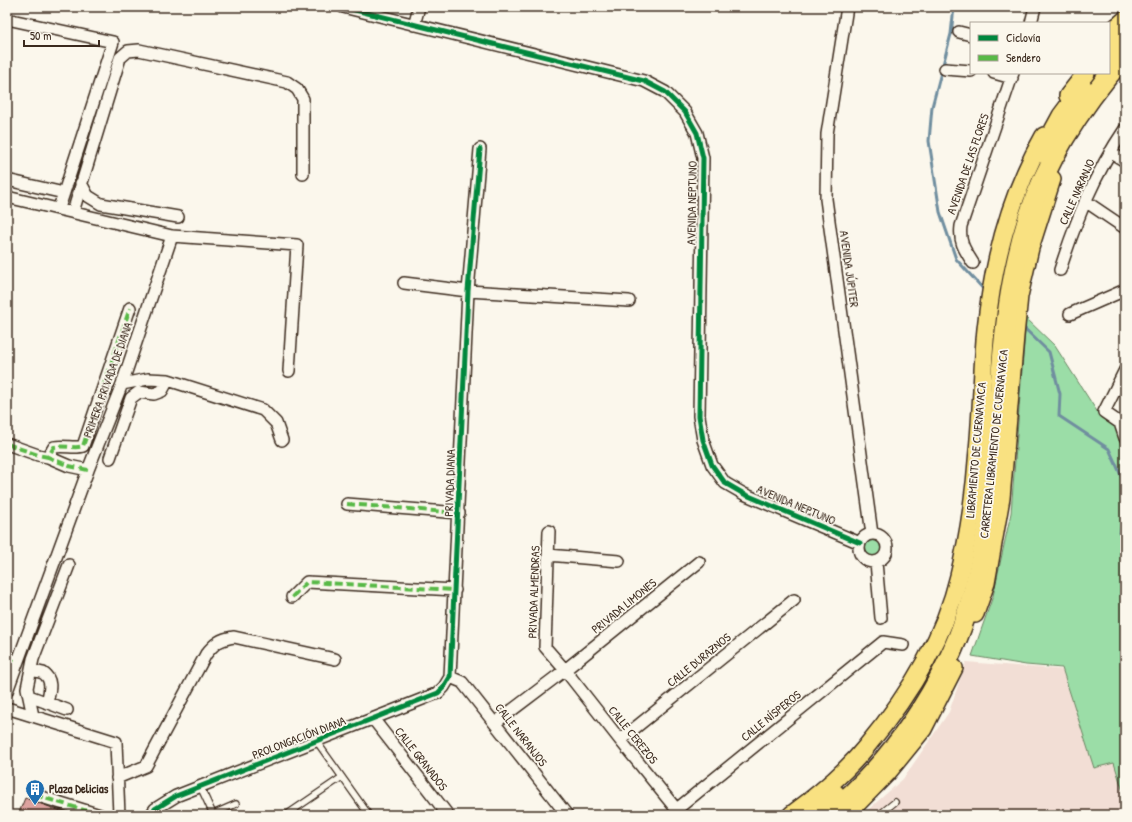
<svg xmlns="http://www.w3.org/2000/svg" width="1132" height="822" font-family="'Patrick Hand',sans-serif">
  <defs>
    <filter id="shadow"><feDropShadow dx="3.5" dy="3.5" stdDeviation="0" flood-color="#0004"/></filter>
  </defs>
  <rect width="100%" height="100%" fill="#fbf7ec"/>
  <filter id="ink" filterUnits="userSpaceOnUse"><feTurbulence type="fractalNoise" baseFrequency=".025" numOctaves="2"/><feDisplacementMap in="SourceGraphic" scale="8" xChannelSelector="R" yChannelSelector="G"/><feConvolveMatrix kernelMatrix="1 2 1 2 8 2 1 2 1" color-interpolation-filters="sRGB"/></filter>
  <g filter="url(#ink)">
    <path fill="#f2ded5" d="M966,662L1117,674L1125,705V815H862L903,779L949,712Z"/>
    <path fill="#9bdda7" stroke="#6b8462" d="M1026,318L1055,346L1098,413L1116,428L1125,451V798L1114,763L1094,768L1062,668L1026,665L972,656L993,596L1011,513Z
      M863 548a11 11 0 1 1 22 0a11 11 0 1 1-22 0Z"/>
    <g fill="none" stroke-linecap="round" stroke-linejoin="round">
      <path stroke="#708e9f" stroke-width="3" d="M954,7L951,34L932,107L929,141L940,212L956,259L986,292
        M1022,326L1049,352L1060,394L1059,416L1109,449L1125,484
        M1125,507L1120,534L1125,550"/>
    </g>
    <path fill="#dca29f" stroke="#3b2a1e" filter="url(#shadow)" d="M25,798L69,814V815H18Z"/>
    <g fill="none" stroke-linecap="round" stroke-linejoin="round">
      <defs>
        <path id="lane" d="M317,742L369,815
          M200,786L213,814L236,804
          M1062,814L1063,815
          M286,815L342,777
          M879,815L895,802"/>
        <path id="street" d="M343,7L644,81L665,92L685,112L697,133L703,158L699,416L703,440L712,465L725,483L744,494L860,543
          M847,7L827,134L826,199L872,534
          M7,19L113,42L59,208
          M1031,23L1035,7
          M414,25L419,7
          M959,32L971,35
          M945,69L971,71
          M994,73L1012,78
          M1110,152L1125,161
          M7,180L64,193
          M81,183L88,196L101,204L178,217
          M7,197L172,236L297,245L289,371
          M1085,201L1125,228
          M73,212L120,58L128,51L139,50L287,82L297,89L303,99V174
          M973,263C964,249 959,242 961,226L1013,73
          M1060,270C1076,220 1095,173 1125,129
          M404,283L468,291L629,301
          M1070,314L1125,290
          M1125,370L1104,412L1120,423L1125,438
          M122,384L148,379L168,380L263,410L276,423L282,440
          M7,444L38,455L48,457
          M110,458L131,398L139,392L154,394L162,391L168,380
          M88,470L69,466L48,457L54,447C64,445 76,449 83,446L130,308
          M347,504L459,513
          M549,531L545,647L565,670L620,740L681,815
          M859 548a14 14 0 1 1 28 0a14 14 0 1 1-28 0Z
          M548,555L619,561
          M876,562L881,618
          M292,597L307,582L455,590
          M7,657L17,663
          M31,670C34,671 40,672 43,673C54,680 49,693 47,703
          M450,677L462,682L567,815
          M7,691L88,470L122,384L172,236
          M29,696L67,710
          M7,708L116,742L119,815
          M33,716L27,688L33,659L69,565
          M374,720L448,815
          M495,723L565,670L699,562
          M620,740L794,600
          M117,778L146,766L206,654C215,643 220,639 234,637L335,659
          M35,795L100,815
          M677,809L883,642L903,645
          M151,815L155,809L176,796L438,693L444,687L450,677L468,291L480,149"/>
        <path id="primary" d="M1109,36L1112,31L1125,20
          M1068,96L1086,73
          M975,614L986,583L1001,498L1015,336L1019,296L1030,248L1052,179
          M791,815C817,796 846,772 866,747C907,698 944,639 959,576C969,535 975,492 978,450C982,410 982,369 986,329C993,263 1010,195 1044,136
          M846,815L888,772L923,729L954,668"/>
        <path id="highway" d="M1109,57L1125,39
          M1042,153L1062,116L1083,88
          M809,815L835,794
          M827,815C891,764 944,686 968,609C979,573 986,535 991,497C1001,404 999,308 1028,218C1047,157 1084,103 1125,56"/>
      </defs>
      <use href="#lane" stroke="#3b2a1e" stroke-width="8"/>
      <use href="#street" stroke="#3b2a1e" stroke-width="14"/>
      <use href="#primary" stroke="#3b2a1e" stroke-width="20"/>
      <use href="#highway" stroke="#3b2a1e" stroke-width="22"/>
      <use href="#lane" stroke="#fbf7ec" stroke-width="5.5"/>
      <use href="#street" stroke="#fbf7ec" stroke-width="11"/>
      <use href="#primary" stroke="#f9e181" stroke-width="17"/>
      <use href="#highway" stroke="#f9e181" stroke-width="19"/>
      <path stroke="#58b947" stroke-width="4" stroke-dasharray="8 4" stroke-linecap="butt" d="M7,444L38,455L48,457
        M88,470L69,466L48,457L54,447C64,445 76,449 83,446L130,308
        M347,504L459,513
        M292,597L307,582L455,590
        M7,657L17,663
        M35,795L100,815"/>
      <defs>
        <path id="cycleway" d="M343,7L644,81L665,92L685,112L697,133L703,158L699,416L703,440L712,465L725,483L744,494L860,543
          M151,815L155,809L176,796L438,693L444,687L450,677L468,291L480,149"/>
      </defs>
      <use href="#cycleway" stroke="#fbf7ec" stroke-width="8"/>
      <use href="#cycleway" stroke="#00873e" stroke-width="5"/>
    </g>
  </g>
  <defs>
    <symbol id="building-pin" viewBox="-11 -11 22 30"><path d="M0 17L-7.5 6A9.5 9.5 0 1 1 7.5 6Z" fill="#1f6fb2" stroke="#fbf7ec"/><path d="M-4-6H4V6H1V3H-1V6H-4ZM-2.5-4.3h1.7v1.8h-1.7ZM.8-4.3h1.7v1.8H.8ZM-2.5-1h1.7V.8h-1.7ZM.8-1h1.7V.8H.8Z" fill="#fff"/></symbol>
  </defs>
  <g fill-rule="evenodd">
    <use href="#building-pin" x="24" y="778" width="22" height="30"/>
  </g>
  <g text-anchor="middle" stroke-width="3.5" stroke-linejoin="round" paint-order="stroke">
    <g font-size="12" fill="#3b2a1e" stroke="#fbf7ec">
      <text transform="translate(968 164) rotate(-71)" y="4">AVENIDA DE LAS FLORES</text>
      <text transform="translate(1077 192) rotate(-66)" y="4">CALLE NARANJO</text>
      <text transform="translate(692 203) rotate(-89)" y="4">AVENIDA NEPTUNO</text>
      <text transform="translate(849 269) rotate(82)" y="4">AVENIDA JÚPITER</text>
      <text transform="translate(108 380) rotate(-70)" y="4">PRIMERA PRIVADA DE DIANA</text>
      <text transform="translate(994 444) rotate(-84)" y="4">CARRETERA LIBRAMIENTO DE CUERNAVACA</text>
      <text transform="translate(976 450) rotate(-85)" y="4">LIBRAMIENTO DE CUERNAVACA</text>
      <text transform="translate(450 483) rotate(-88)" y="4">PRIVADA DIANA</text>
      <text transform="translate(796 505) rotate(23)" y="4">AVENIDA NEPTUNO</text>
      <text transform="translate(534 592) rotate(-88)" y="4">PRIVADA ALMENDRAS</text>
      <text transform="translate(624 606) rotate(-39)" y="4">PRIVADA LIMONES</text>
      <text transform="translate(699 660) rotate(-39)" y="4">CALLE DURAZNOS</text>
      <text transform="translate(771 716) rotate(-39)" y="4">CALLE NÍSPEROS</text>
      <text transform="translate(521 735) rotate(52)" y="4">CALLE NARANJOS</text>
      <text transform="translate(633 735) rotate(51)" y="4">CALLE CEREZOS</text>
      <text transform="translate(299 738) rotate(-21)" y="4">PROLONGACIÓN DIANA</text>
      <text transform="translate(421 759) rotate(52)" y="4">CALLE GRANADOS</text>
    </g>
    <g font-size="12" font-weight="bold" fill="#3b2a1e" stroke="#fbf7ec" text-anchor="start">
      <text x="49" y="793">Plaza Delicias</text>
    </g>
  </g>
  <rect width="1132" height="822" fill="none" stroke="#fbf7ec" stroke-width="24"/>
  <rect x="12" y="12" width="1108" height="798" fill="none" stroke="#3b2a1e" stroke-width="1.5" filter="url(#ink)"/>
  <rect x="970" y="22" width="140" height="52" fill="#fbf7ec" stroke="#aea59a"/>
  <rect x="978" y="35" width="20" height="6" fill="#00873e" stroke="#aea59a"/>
  <text x="1006" y="42" font-size="12" fill="#3b2a1e">Ciclovía</text>
  <rect x="978" y="55" width="20" height="6" fill="#58b947" stroke="#aea59a"/>
  <text x="1006" y="62" font-size="12" fill="#3b2a1e">Sendero</text>
  <path d="M24 40v6h75v-6" fill="none" stroke="#3b2a1e" stroke-width="2"/>
  <text x="30" y="40" font-size="12" fill="#3b2a1e" stroke="#fbf7ec" stroke-width="3" paint-order="stroke">50 m</text>
</svg>
